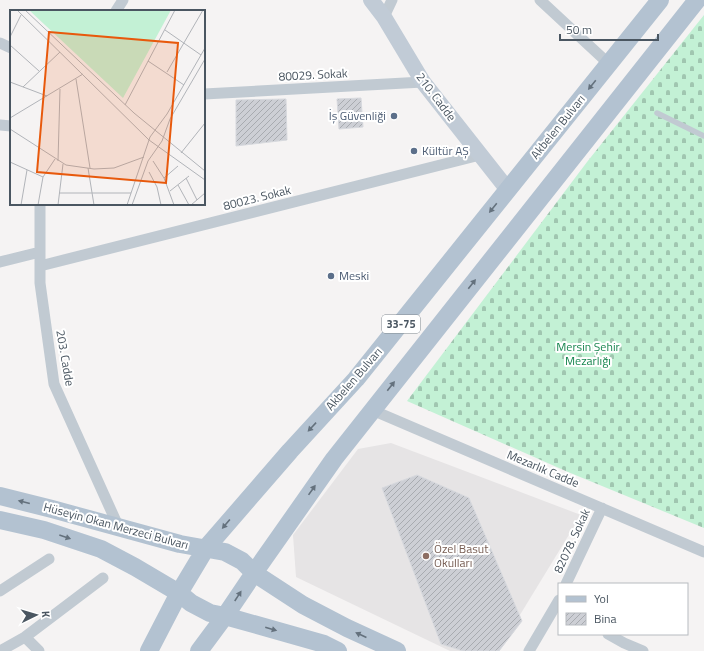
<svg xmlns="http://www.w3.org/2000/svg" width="704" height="651" font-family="'Titillium Web',sans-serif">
  <defs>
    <pattern id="cemetery-stones" width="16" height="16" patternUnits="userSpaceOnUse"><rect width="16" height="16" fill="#c3f1d5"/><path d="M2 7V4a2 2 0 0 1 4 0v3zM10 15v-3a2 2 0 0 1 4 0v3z" fill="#a0c6b0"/></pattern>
    <pattern id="building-hatch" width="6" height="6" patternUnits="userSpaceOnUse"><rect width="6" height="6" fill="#cdcfd5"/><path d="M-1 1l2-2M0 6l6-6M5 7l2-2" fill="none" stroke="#a8abb0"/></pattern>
  </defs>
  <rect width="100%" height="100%" fill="#f5f3f3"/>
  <path fill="#e6e4e5" d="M391,443L581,515L498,651H450L296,577L293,535L358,449Z"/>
  <path fill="url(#cemetery-stones)" d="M704,15V528L568,472L407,401L587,162Z"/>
  <path fill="url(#building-hatch)" stroke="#d7d9de" d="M361,98L363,127L339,129L337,99Z
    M286,99L287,140L236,146V100Z
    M417,475L469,498L522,621L499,651H463L441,644L382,488Z"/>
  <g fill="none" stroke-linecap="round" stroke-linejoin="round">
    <path stroke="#c1cad2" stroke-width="5.5" d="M657,113L704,136"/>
    <path stroke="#c1cad2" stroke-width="11" d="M540,0L609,64
      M116,11L123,0
      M384,17L392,0
      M0,43L11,48
      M204,94L423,82
      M0,125L11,126
      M40,204V283L54,384L119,528
      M0,262L40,252
      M40,266L480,155
      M372,410L704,552
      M566,584L602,508
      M0,591L49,559
      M608,634L624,643L643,651
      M25,637L39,651
      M0,651L25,637L103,578
      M529,651L559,600"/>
    <path stroke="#c1cbd6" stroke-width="16" d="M371,0L384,17L423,82L508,190"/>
    <path stroke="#b3c2d1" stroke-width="18" d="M0,496L52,509L180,544L225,552L242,561L254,573L303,605L347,628L397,651
      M0,520L44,530L101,549L135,567L179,593L191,603L210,613L225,616L324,644L338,651
      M149,651L179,593L206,548L290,451L356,379L660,0
      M199,651L225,616L254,573L334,459L697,0"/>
  </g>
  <defs><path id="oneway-solid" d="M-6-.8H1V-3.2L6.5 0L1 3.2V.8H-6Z"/></defs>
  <g fill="#64717d">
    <use href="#oneway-solid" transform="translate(592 85) rotate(129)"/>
    <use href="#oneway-solid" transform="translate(493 208) rotate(129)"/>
    <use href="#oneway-solid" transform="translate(472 284) rotate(-52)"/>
    <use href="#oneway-solid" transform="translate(391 386) rotate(-52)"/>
    <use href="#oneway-solid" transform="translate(312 427) rotate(133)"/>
    <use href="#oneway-solid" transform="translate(312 490) rotate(-55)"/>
    <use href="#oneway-solid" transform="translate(24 502) rotate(-166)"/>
    <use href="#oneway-solid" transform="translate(226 524) rotate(130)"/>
    <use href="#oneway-solid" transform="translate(65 537) rotate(19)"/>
    <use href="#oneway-solid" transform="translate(238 596) rotate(-57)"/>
    <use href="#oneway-solid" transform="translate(271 629) rotate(16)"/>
    <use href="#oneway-solid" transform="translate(361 635) rotate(-155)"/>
  </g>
  <g fill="#5c6f8a" stroke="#fff" stroke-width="1.5">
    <circle cx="394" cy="116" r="4"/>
    <circle cx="414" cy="151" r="4"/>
    <circle cx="331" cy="276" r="4"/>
  </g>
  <circle fill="#8d6e63" stroke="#fff" stroke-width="1.5" cx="426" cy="556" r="4"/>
  <g text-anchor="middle" stroke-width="4" stroke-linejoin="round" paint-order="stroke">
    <rect fill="#fff" stroke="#808990" stroke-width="1" x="382" y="315" width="38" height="18" rx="3"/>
    <g font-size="11" font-weight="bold" fill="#4a5661">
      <text x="401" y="328">33-75</text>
    </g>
    <g font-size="12" fill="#4a5661" stroke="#fff">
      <text transform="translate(313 75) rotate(-3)" y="4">80029. Sokak</text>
      <text transform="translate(436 97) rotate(53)" y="4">210. Cadde</text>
      <text transform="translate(558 127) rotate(-51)" y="4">Akbelen Bulvarı</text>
      <text transform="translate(257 198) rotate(-14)" y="4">80023. Sokak</text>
      <text transform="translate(65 358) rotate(80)" y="4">203. Cadde</text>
      <text transform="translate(354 379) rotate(-49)" y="4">Akbelen Bulvarı</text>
      <text transform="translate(543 469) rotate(23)" y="4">Mezarlık Cadde</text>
      <text transform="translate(116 526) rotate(15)" y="4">Hüseyin Okan Merzeci Bulvarı</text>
      <text transform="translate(572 541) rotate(-65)" y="4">82078. Sokak</text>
    </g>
    <g font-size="12" fill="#4e5e75" stroke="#fff" text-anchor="start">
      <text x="386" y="120" text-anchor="end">İş Güvenliği</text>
      <text x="422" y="155">Kültür AŞ</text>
      <text x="339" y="280">Meski</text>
    </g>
    <g font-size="12" fill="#17864f" stroke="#fff">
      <text x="588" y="351">Mersin Şehir<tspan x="588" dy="14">Mezarlığı</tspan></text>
    </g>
    <g font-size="12" fill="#785e54" stroke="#fff" text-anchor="start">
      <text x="434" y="553">Özel Basut<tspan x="434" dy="14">Okulları</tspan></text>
    </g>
  </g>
  <g transform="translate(10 10)">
    <rect width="195" height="195" fill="#f5f3f3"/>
    <path d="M19,0H161L113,88Z" fill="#c3f1d5"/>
    <path fill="none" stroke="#b1b4b9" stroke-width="1" d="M7,0L139,130L195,170M15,0L124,103L195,161M155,20L191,45M0,27L11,5M0,35L29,61M138,51L174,75M157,62L193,0M66,69L80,158M0,72L37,86M13,77L50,42M115,95L165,0M0,108L73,64M0,119L56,155L84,159L104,158L134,147M171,143L195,113M48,151L50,79M143,151L154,168L164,195M0,152L33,167M78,158L84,195M139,162L147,177L151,195M154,168L168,156M176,168L187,190M168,175L179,195M160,181L179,166M49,183H121M11,195L17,160M28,195L33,167L45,149M48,195L53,154M117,195L140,127L157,104L195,38M122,195L138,151L152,131L160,109L195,49M181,195L195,183"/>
    <path fill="#e8590c" fill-opacity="0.15" stroke="#e8590c" stroke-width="2" d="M39,22L168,33L156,173L27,162Z"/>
    <rect width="195" height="195" fill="none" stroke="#4a5661" stroke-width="2"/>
  </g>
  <rect x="558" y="583" width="130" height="52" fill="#ffffff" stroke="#b7bbc0"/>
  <rect x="566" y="596" width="20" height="6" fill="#b3c2d1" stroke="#b7bbc0"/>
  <text x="594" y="603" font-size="12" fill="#4a5661">Yol</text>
  <rect x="566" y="613" width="20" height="12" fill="url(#building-hatch)" stroke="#b7bbc0"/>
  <text x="594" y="623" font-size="12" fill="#4a5661">Bina</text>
  <g transform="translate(36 615) rotate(85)" stroke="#ffffff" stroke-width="3" paint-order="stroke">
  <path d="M0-3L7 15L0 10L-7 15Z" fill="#4a5661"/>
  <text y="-6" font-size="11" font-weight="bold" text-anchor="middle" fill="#4a5661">K</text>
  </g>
  <path d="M560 34v6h98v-6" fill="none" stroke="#4a5661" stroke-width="2"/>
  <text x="566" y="34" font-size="12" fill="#4a5661" stroke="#ffffff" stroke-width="3" paint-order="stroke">50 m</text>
</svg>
